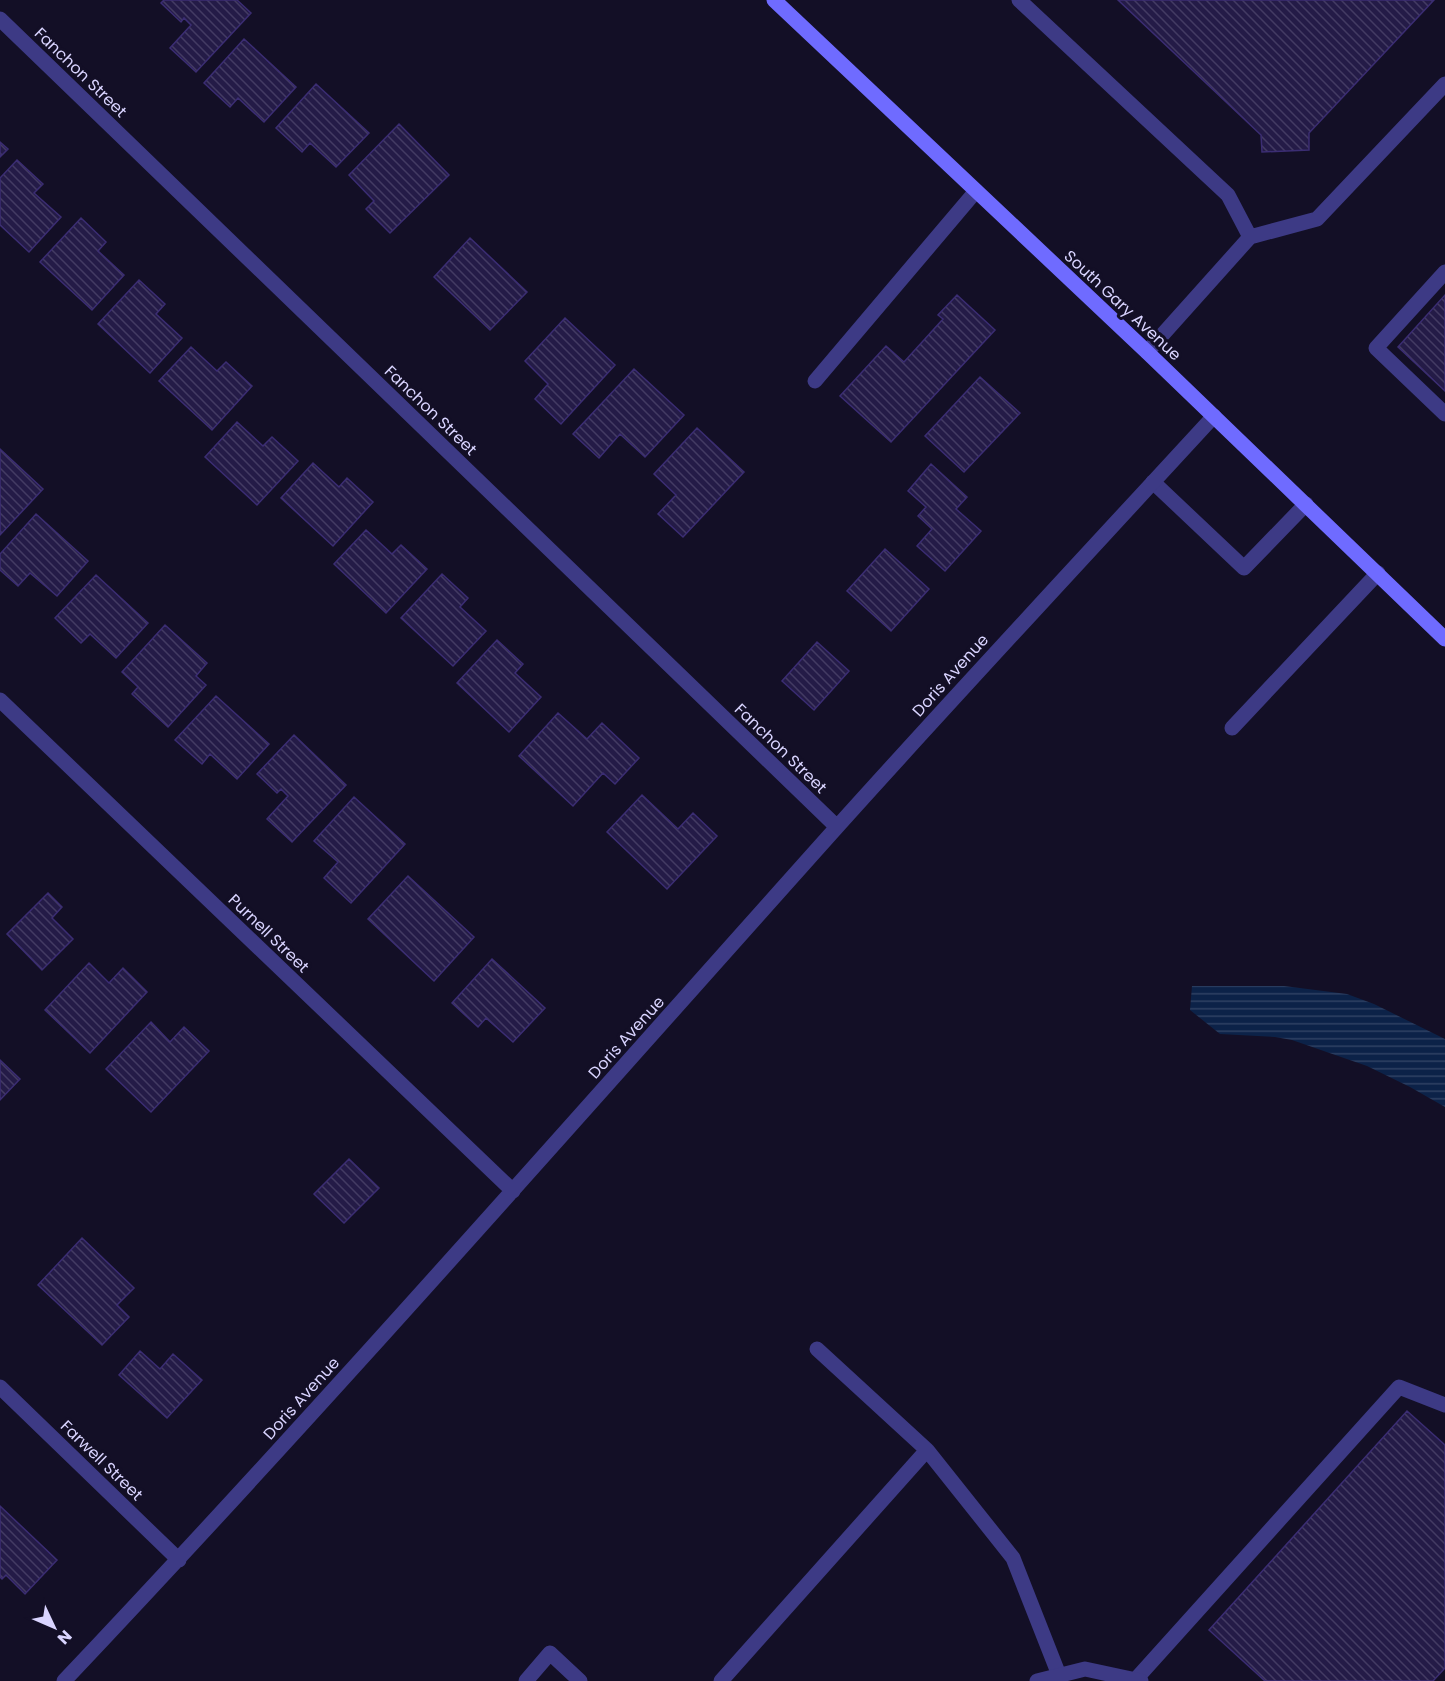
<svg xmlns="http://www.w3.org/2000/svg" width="1445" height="1681" font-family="Poppins,sans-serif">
  <defs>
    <pattern id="water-rules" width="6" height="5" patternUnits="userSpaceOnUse" patternTransform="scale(1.5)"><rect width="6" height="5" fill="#0c2248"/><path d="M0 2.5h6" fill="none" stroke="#2f4163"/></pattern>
    <pattern id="building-back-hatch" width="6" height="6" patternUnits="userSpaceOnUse" patternTransform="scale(1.5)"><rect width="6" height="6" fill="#241b47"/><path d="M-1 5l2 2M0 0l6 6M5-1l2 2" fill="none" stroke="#433b63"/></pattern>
  </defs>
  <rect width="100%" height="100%" fill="#130f26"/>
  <path fill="url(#water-rules)" d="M1192,986H1284L1347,994L1374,1004L1445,1039V1107L1410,1087L1367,1066L1292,1040L1275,1037L1220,1034L1190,1010Z"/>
  <path fill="url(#building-back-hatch)" stroke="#3b2d73" stroke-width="1.5" d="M164,0H237L251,13L196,72L170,48L191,25L184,18L181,22L161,3Z
    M1118,0H1434L1309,133V150L1262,152L1261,135Z
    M244,39L296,87L264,122L238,98L230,107L204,83Z
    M316,84L369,133L336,167L310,143L302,152L276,128Z
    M399,124L449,175L390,233L366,209L374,201L349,175Z
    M0,142L8,149L0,157Z
    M17,160L43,184L34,193L61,217L29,252L0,225V178Z
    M81,218L106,242L98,251L124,275L92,310L40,262Z
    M470,238L527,292L490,330L434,277Z
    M139,280L165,304L156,314L182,338L150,373L98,324Z
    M957,295L995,330L891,442L840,396L886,346L904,362L943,319L938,315Z
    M1445,295V391L1398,347Z
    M565,318L615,365L561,424L535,399L548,384L525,361Z
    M191,347L217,371L226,362L252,386L212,430L159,381Z
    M634,369L684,415L645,457L620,434L599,458L573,434Z
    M980,377L1020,413L964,472L925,436Z
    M237,422L263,446L272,437L298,461L257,505L205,457Z
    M697,428L744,472L683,537L658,514L676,495L654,474Z
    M0,449L43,489L0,535Z
    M313,463L339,487L347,478L373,502L333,546L281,498Z
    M931,464L967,497L956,509L981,531L945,571L917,546L932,529L918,516L926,507L908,491Z
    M36,514L88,561L57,596L30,573L18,586L0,570V554Z
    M366,530L392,554L401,545L427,569L386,613L334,564Z
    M885,549L929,589L891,631L847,591Z
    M442,574L468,598L460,607L486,631L453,666L401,618Z
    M96,575L148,623L116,658L90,634L81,643L55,618Z
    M165,625L207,663L196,676L206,685L168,727L132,694L138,687L122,672Z
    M497,640L523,664L515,673L541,697L509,732L457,683Z
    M817,642L849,671L814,710L782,681Z
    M216,696L269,744L237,779L210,754L202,764L175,740Z
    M558,713L587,739L602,723L639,758L615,784L603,773L573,806L519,756Z
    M294,735L346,785L292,842L267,819L288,796L281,789L277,793L257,774Z
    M642,795L678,829L693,813L717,836L667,889L607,832Z
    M354,797L405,844L351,903L324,878L338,862L314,841Z
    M408,876L474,937L434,981L368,919Z
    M48,893L62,907L52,918L73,939L42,970L7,934Z
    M492,959L545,1008L513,1042L486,1018L478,1027L452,1003Z
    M89,963L109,983L123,968L147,992L90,1053L45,1010Z
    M151,1022L170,1042L184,1027L209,1051L151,1112L106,1069Z
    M0,1060L20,1079L0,1100Z
    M349,1159L379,1188L344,1223L314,1194Z
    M82,1238L134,1288L117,1305L129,1317L102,1345L38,1285Z
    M140,1351L160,1369L173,1354L202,1380L167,1418L119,1375Z
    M1407,1411L1445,1445V1668L1433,1681H1265L1209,1630Z
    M0,1506L57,1560L25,1594L6,1575L2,1579L0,1577Z"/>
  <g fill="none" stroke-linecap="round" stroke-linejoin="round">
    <path stroke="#3d3a85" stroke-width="15" d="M1019,0L1228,195L1250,237
      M1445,272L1376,348L1445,414
      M1147,352L1250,237L1317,219L1445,84
      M815,381L976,191
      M1153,482L1244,568L1306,504
      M1232,728L1378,573
      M817,1349L927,1450
      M1136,1679L1399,1387L1445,1405
      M526,1681L550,1653L580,1681
      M721,1681L927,1450L1013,1558L1059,1675"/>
    <path stroke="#3d3a85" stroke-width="15" d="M0,19L837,827
      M0,700L513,1191
      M0,1387L179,1560
      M64,1681C328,1402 581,1113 837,827C961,689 1088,553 1214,416
      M1037,1681L1085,1669L1141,1681"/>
    <path stroke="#6f6bff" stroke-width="15" d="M774,0L1147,352L1445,639"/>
  </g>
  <g text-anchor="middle" stroke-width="6" stroke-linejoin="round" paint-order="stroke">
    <g font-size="16" fill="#d9d4ff" stroke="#130f26">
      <text transform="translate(81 72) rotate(44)" y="6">Fanchon Street</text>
      <text transform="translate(1123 305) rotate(43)" y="6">South Gary Avenue</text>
      <text transform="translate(431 410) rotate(44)" y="6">Fanchon Street</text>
      <text transform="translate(950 675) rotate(-48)" y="6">Doris Avenue</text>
      <text transform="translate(781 748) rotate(44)" y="6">Fanchon Street</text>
      <text transform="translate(269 933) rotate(44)" y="6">Purnell Street</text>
      <text transform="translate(626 1037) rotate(-48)" y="6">Doris Avenue</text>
      <text transform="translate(301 1398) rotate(-48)" y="6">Doris Avenue</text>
      <text transform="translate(102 1460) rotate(44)" y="6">Farwell Street</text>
    </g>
  </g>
  <g transform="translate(54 1627) rotate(134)" stroke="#130f26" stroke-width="4.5" paint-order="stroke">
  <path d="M0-4.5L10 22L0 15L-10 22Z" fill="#d9d4ff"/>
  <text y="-9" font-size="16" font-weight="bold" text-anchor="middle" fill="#d9d4ff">N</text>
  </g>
</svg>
